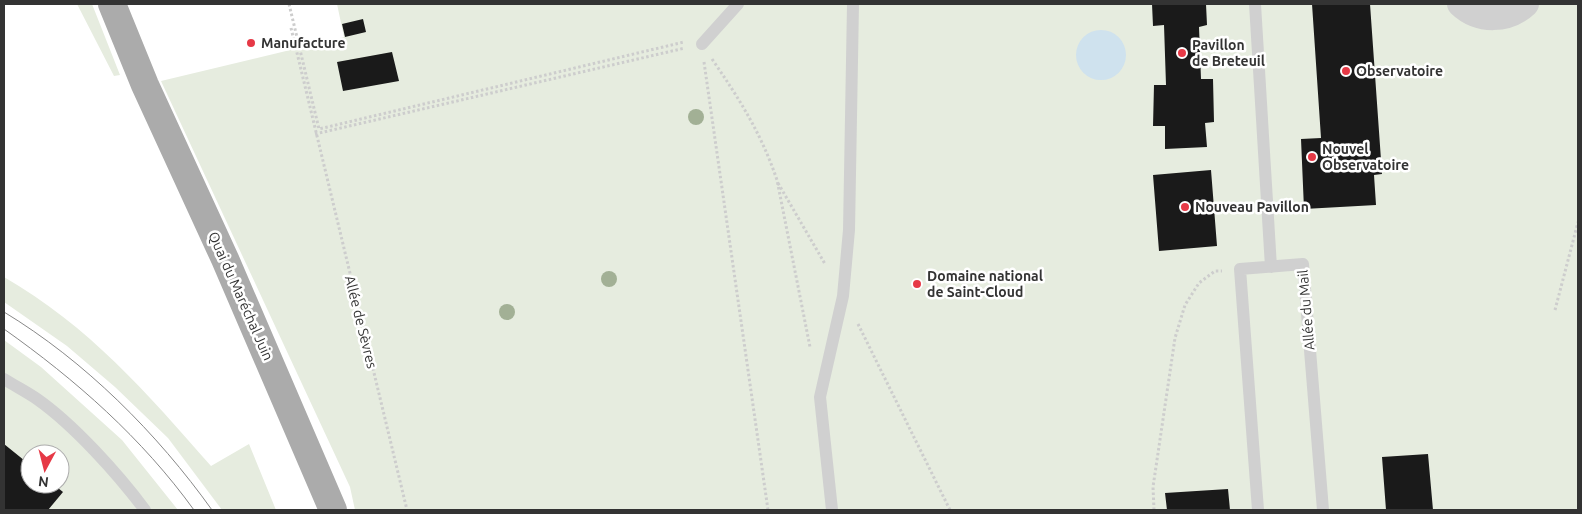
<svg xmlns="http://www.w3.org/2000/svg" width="1582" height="514" font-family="Ubuntu,sans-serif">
  <rect width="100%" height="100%" fill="#fff"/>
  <path fill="#e6ecdf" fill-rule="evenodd" d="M77,4H92L120,75L114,76Z
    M337,4H1578V510H355L350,487L161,81L344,37Z
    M4,277C89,326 147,393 211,466L249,444L276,510H222L168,438L115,387L67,346L4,302Z
    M4,340L41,367L122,440L178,510H4ZM30,454H60V484H30Z"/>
  <path fill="#cfe2ee" d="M1076 55a25 25 0 1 1 50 0a25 25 0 1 1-50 0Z"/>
  <path fill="#1a1a1a" d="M1152,4H1206L1207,25L1199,27L1201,79H1213L1214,122L1205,123L1207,147L1165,149V126H1153L1154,85H1166L1164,25L1153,26Z
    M1312,4H1370L1382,174L1374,175L1376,205L1304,209L1301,139L1321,138Z
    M363,19L366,32L345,37L342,24Z
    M392,52L399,81L343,91L337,62Z
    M1211,170L1217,246L1159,251L1153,175Z
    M4,444L30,465V484H53L63,492L48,510H4Z
    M1428,454L1433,510H1386L1382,457Z
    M1228,489L1230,510H1167L1165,493Z"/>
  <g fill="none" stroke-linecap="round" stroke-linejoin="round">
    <path stroke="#cdcdcd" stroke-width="3" stroke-dasharray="2.5 2.5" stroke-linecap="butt" d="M289,4L319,129L684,42
      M291,28L407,510
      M712,59C740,100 761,133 777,180L810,347
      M704,62L768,510
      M315,134L685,48
      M778,183L825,264
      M1555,310L1578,222
      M858,324L950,510
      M1154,510L1153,487L1175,338L1185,305L1199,283L1215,271H1222"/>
    <path stroke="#d0d0d0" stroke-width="12" d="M1255,4L1271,267
      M702,44L738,4
      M4,379C15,386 27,392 37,399C74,425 118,474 145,510
      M832,510L820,397L843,296L849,230L853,4
      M1258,510L1240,269L1303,264L1323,510"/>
    <path stroke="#d0d0d0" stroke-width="26" d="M1460,4C1479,22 1508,21 1526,4"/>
    <path stroke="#ababab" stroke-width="28" d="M112,4L145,85L225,259L333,510"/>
    <path stroke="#888" stroke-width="1" d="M4,312C85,361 157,433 212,510
      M4,329C76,380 142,438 194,510"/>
  </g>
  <g fill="#a2b095">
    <circle cx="696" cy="117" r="8"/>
    <circle cx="609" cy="279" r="8"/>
    <circle cx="507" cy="312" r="8"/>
  </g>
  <g fill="#e63946" stroke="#fff" stroke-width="2">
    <circle cx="251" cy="43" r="5"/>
    <circle cx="1182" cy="53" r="5"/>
    <circle cx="1346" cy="71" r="5"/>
    <circle cx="1312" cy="157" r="5"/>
    <circle cx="1185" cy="207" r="5"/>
    <circle cx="917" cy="284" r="5"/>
  </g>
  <g text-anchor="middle" stroke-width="5" stroke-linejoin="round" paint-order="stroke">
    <g font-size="14" font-weight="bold" fill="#333" stroke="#fff" text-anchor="start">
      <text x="261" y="48">Manufacture</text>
      <text x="1192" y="50">Pavillon<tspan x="1192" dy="16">de Breteuil</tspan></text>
      <text x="1356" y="76">Observatoire</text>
      <text x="1322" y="154">Nouvel<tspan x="1322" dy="16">Observatoire</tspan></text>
      <text x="1195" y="212">Nouveau Pavillon</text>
      <text x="927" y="281">Domaine national<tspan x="927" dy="16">de Saint-Cloud</tspan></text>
    </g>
    <g font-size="14" fill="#333" stroke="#fff">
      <text transform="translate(241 296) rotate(66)" y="5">Quai du Maréchal Juin</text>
      <text transform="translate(1306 310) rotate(-95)" y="5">Allée du Mail</text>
      <text transform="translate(361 322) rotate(76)" y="5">Allée de Sèvres</text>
    </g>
  </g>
  <rect width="1582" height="514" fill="none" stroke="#333333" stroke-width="10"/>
  <g transform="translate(45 469) rotate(187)"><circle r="24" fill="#ffffff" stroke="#adadad"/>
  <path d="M0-4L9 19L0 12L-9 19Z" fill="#e63946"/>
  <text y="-8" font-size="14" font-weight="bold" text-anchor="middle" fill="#333333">N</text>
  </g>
</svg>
